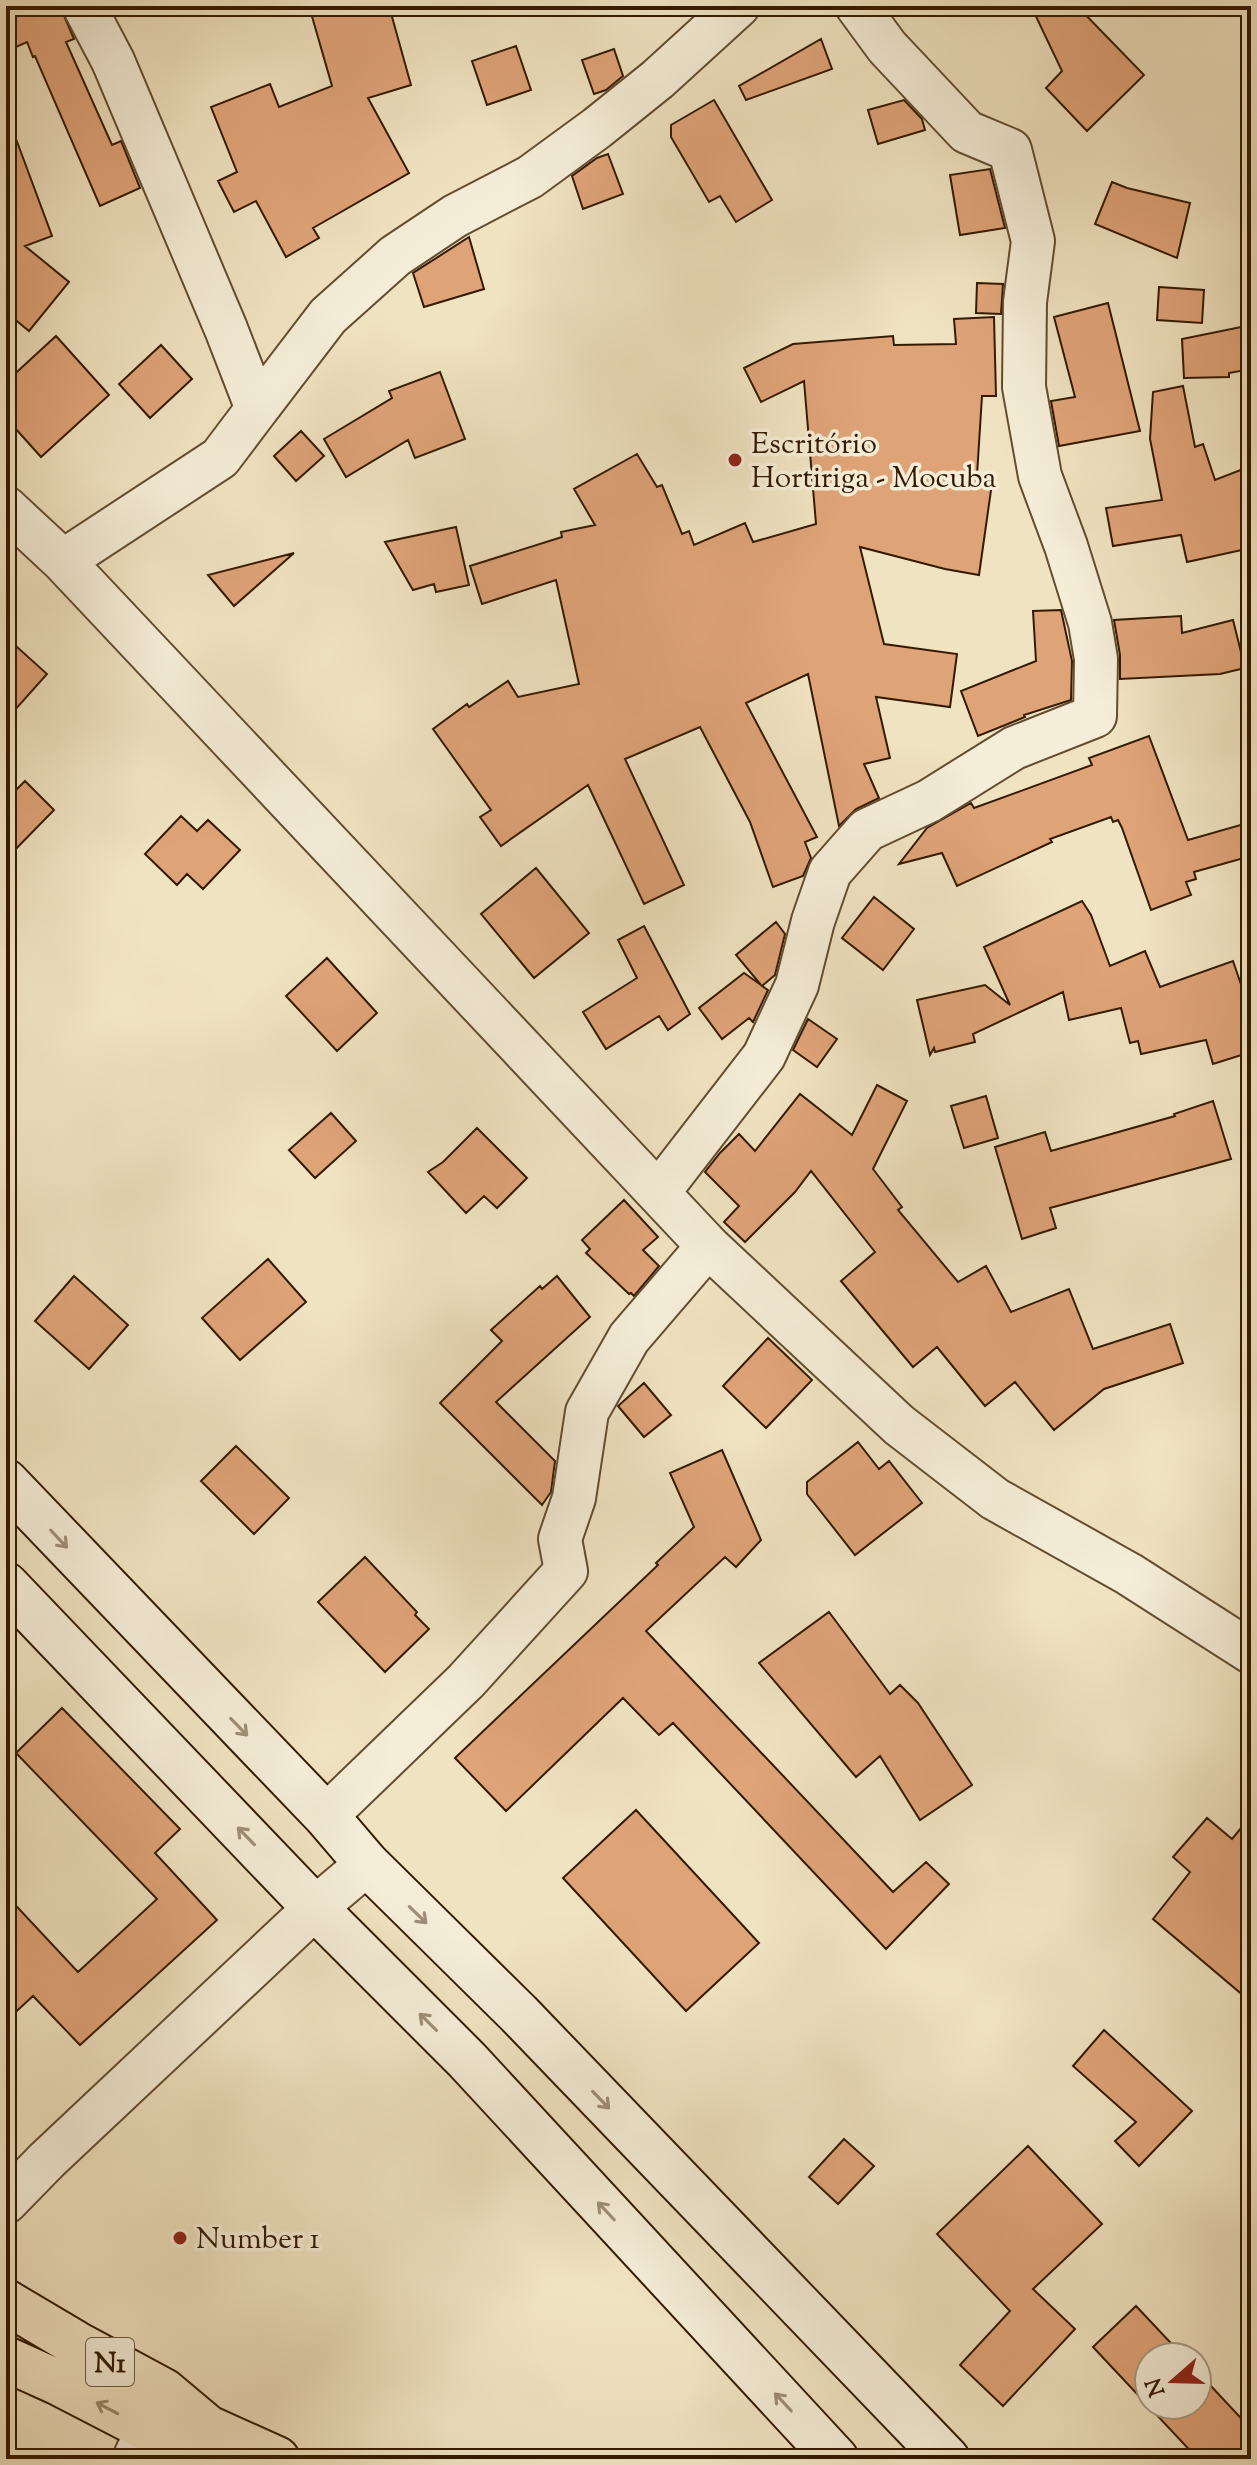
<svg xmlns="http://www.w3.org/2000/svg" width="1257" height="2465" font-family="'Sorts Mill Goudy',serif">
  <rect width="100%" height="100%" fill="#f0e3c1"/>
  <filter id="stains"><feTurbulence type="fractalNoise" baseFrequency=".0025" numOctaves="4"/><feColorMatrix values="0 0 0 0 .2 0 0 0 0 .09 0 0 0 0 .02 0 0 0 .5 -.17"/></filter>
  <radialGradient id="worn" r=".72"><stop offset=".6" stop-color="#630" stop-opacity="0"/><stop offset="1" stop-color="#630" stop-opacity=".3"/></radialGradient>
  <path fill="#dfa378" stroke="#341a00" stroke-width="2" d="M27,6H60L74,39L66,42L112,145L121,141L140,188L100,206L35,56L33,57L27,42L16,47L6,24V15Z
    M309,6H389L411,85L368,98L409,173L313,228L319,238L286,257L256,201L234,212L218,181L237,172L211,107L270,84L279,107L332,86Z
    M1031,6H1077L1144,75L1087,131L1046,88L1062,71Z
    M821,39L832,69L746,100L739,86Z
    M516,46L531,90L487,105L472,61Z
    M614,49L623,76L606,90L594,94L582,60Z
    M714,100L772,200L736,222L720,196L709,202L671,137V125Z
    M904,100L922,119L925,130L878,144L868,110Z
    M9,120L52,236L25,246L69,282L29,331L6,312V121Z
    M608,154L623,194L583,209L572,176L597,158Z
    M990,169L1005,228L960,235L950,175Z
    M1112,182L1127,188L1190,203L1177,258L1095,224Z
    M469,237L484,289L424,307L413,273Z
    M977,283L1003,284L1001,314L976,313Z
    M1159,287L1204,290L1202,323L1157,320Z
    M1108,303L1140,431L1059,446L1051,401L1075,397L1054,317Z
    M994,317L996,396H982L977,475L993,476L979,575L945,569L860,547L884,644L957,654L950,707L876,697L890,758L864,764L879,798L856,809L839,826L808,674L746,703L817,837L805,842L811,858L803,876L773,887L750,822L700,727L625,759L684,885L644,904L588,785L501,846L480,817L491,810L433,729L467,704L469,707L508,681L518,697L579,684L556,580L482,604L470,566L562,537L561,532L595,525L574,489L637,454L657,487L662,485L682,534L689,531L694,545L745,523L753,542L816,524L804,381L761,402L744,368L793,344L893,336L894,345L956,344L954,319Z
    M1251,325V369L1229,373V377L1184,378L1182,339Z
    M56,336L109,395L41,457L6,418V382Z
    M161,345L192,379L150,418L119,384Z
    M440,372L465,439L415,458L408,440L346,477L324,439L392,398L389,391Z
    M1183,386L1195,447L1203,444L1215,480L1251,466V509L1244,511L1251,548L1187,562L1181,535L1113,546L1106,508L1162,500L1150,439L1153,392Z
    M301,431L324,456L296,481L274,456Z
    M456,527L469,585L436,592L434,584L413,590L385,542Z
    M294,553L234,606L208,575Z
    M1061,610L1072,661L1071,700L1024,715L1025,717L978,736L961,691L1036,661L1033,611Z
    M1181,616L1182,633L1233,620L1245,668L1220,674L1120,679V655L1114,620Z
    M6,637L47,674L6,720Z
    M1149,736L1188,840L1251,822V856L1194,872L1196,879L1186,882L1191,895L1151,910L1122,828L1118,820L1113,822L1111,817L1050,839L1052,842L957,886L942,853L899,864L927,828L971,803L974,808L1092,765L1089,758Z
    M25,781L54,810L6,859V800Z
    M181,816L197,831L208,820L240,850L203,889L187,874L177,885L145,854Z
    M536,868L589,933L534,978L481,914Z
    M874,897L914,929L883,970L842,938Z
    M1082,901L1091,915L1110,966L1145,951L1160,987L1233,961L1251,1014V1052L1213,1064L1206,1040L1141,1054L1138,1041L1130,1043L1121,1008L1069,1020L1063,992L973,1034L975,1042L935,1052L934,1048L930,1055L917,1000L985,985L1010,1005L984,947Z
    M776,922L785,934L775,975L762,986L768,990L753,1022L749,1018L722,1039L699,1008L744,973L761,985L736,955Z
    M644,926L690,1014L668,1030L659,1016L606,1049L583,1012L637,978L618,940Z
    M327,958L377,1013L337,1051L286,996Z
    M808,1019L837,1039L817,1067L793,1050Z
    M877,1085L907,1101L873,1169L902,1207L898,1210L958,1282L986,1266L1011,1312L1069,1289L1093,1349L1170,1324L1183,1363L1104,1389L1054,1430L1015,1382L985,1406L937,1347L913,1367L841,1281L875,1252L811,1171L795,1192L745,1242L724,1222L739,1206L705,1172L720,1153L739,1134L755,1151L800,1094L852,1135Z
    M986,1096L998,1138L964,1148L951,1106Z
    M1213,1101L1231,1159L1050,1208L1056,1228L1022,1239L995,1147L1045,1132L1051,1151L1175,1116L1174,1114Z
    M331,1113L356,1141L315,1178L289,1150Z
    M477,1128L527,1178L497,1208L484,1196L466,1213L428,1172L443,1162Z
    M624,1200L658,1237L643,1250L659,1266L634,1296L631,1293L629,1294L586,1253L590,1249L582,1240Z
    M268,1259L306,1302L240,1360L202,1318Z
    M74,1276L128,1325L89,1369L35,1321Z
    M557,1276L590,1317L496,1402L555,1461L551,1492L542,1505L440,1403L502,1341L491,1330L540,1286L542,1289Z
    M768,1338L812,1380L766,1428L723,1386Z
    M644,1383L671,1415L644,1437L618,1406Z
    M858,1442L879,1469L889,1461L922,1503L855,1555L807,1494V1482Z
    M236,1446L289,1498L254,1534L201,1481Z
    M722,1450L761,1540L736,1567L725,1557L646,1631L893,1892L926,1862L949,1884L886,1949L673,1723L659,1735L623,1698L506,1811L455,1758L658,1565L656,1563L694,1527L670,1473Z
    M365,1557L417,1612L415,1615L429,1629L385,1672L318,1602Z
    M829,1612L890,1694L900,1685L918,1703L972,1785L920,1820L880,1756L856,1777L759,1663Z
    M62,1708L180,1829L155,1853L217,1920L80,2045L33,1996L6,2021V1895L78,1972L157,1899L16,1753Z
    M636,1810L759,1943L686,2011L563,1878Z
    M1251,1816V2002L1153,1919L1190,1872L1173,1857L1207,1818L1232,1839Z
    M1104,2030L1192,2111L1139,2166L1115,2141L1136,2122L1073,2066Z
    M844,2139L874,2166L838,2204L809,2177Z
    M1028,2146L1102,2224L1033,2289L1075,2329L1003,2406L960,2365L1010,2311L937,2234Z
    M1136,2306L1184,2357H1149V2405H1197V2371L1251,2429V2459H1198L1093,2347Z"/>
  <g fill="none" stroke-linecap="round" stroke-linejoin="round">
    <defs>
      <path id="street" d="M257,409L328,316L395,256L455,216L530,177L597,128L658,79L738,6
        M6,508L63,561L708,1246L899,1425L995,1499L1129,1574L1251,1652
        M63,561L220,458L257,409L226,329L113,61L84,6
        M658,1193L764,1056L797,985L813,921L830,872L867,830L929,801L1014,748L1095,716L1096,659L1090,623L1066,546L1040,476L1024,387L1025,302L1033,241L1010,150L967,132L887,47L857,6
        M326,1816L466,1681L566,1571L560,1539L574,1498L587,1412L629,1338L708,1246
        M6,2202L47,2160L315,1908L367,1864
        M134,2459L161,2398"/>
      <path id="secondary" d="M6,1482L326,1816L367,1864L519,2014L947,2459
        M6,1585L315,1908L467,2060L836,2459"/>
      <path id="highway" d="M6,2302L75,2343L164,2391L208,2428L277,2459
        M6,2359L57,2382L146,2428H208"/>
    </defs>
    <use href="#street" stroke="#634c30" stroke-width="46"/>
    <use href="#secondary" stroke="#341a00" stroke-width="48"/>
    <use href="#highway" stroke="#341a00" stroke-width="48"/>
    <use href="#street" stroke="#f5edd7" stroke-width="42"/>
    <use href="#secondary" stroke="#f5edd7" stroke-width="44"/>
    <use href="#highway" stroke="#f0e3c1" stroke-width="44"/>
  </g>
  <defs><path id="oneway-shaft" d="M-6 0H5M1.5-3L5.5 0L1.5 3" fill="none" stroke-width="1.6" stroke-linecap="round" stroke-linejoin="round" transform="scale(2)"/></defs>
  <g stroke="#9e8e76">
    <use href="#oneway-shaft" transform="translate(59 1539) rotate(47)"/>
    <use href="#oneway-shaft" transform="translate(239 1727) rotate(46)"/>
    <use href="#oneway-shaft" transform="translate(246 1836) rotate(-134)"/>
    <use href="#oneway-shaft" transform="translate(418 1915) rotate(44)"/>
    <use href="#oneway-shaft" transform="translate(428 2022) rotate(-135)"/>
    <use href="#oneway-shaft" transform="translate(601 2100) rotate(46)"/>
    <use href="#oneway-shaft" transform="translate(606 2211) rotate(-133)"/>
    <use href="#oneway-shaft" transform="translate(783 2402) rotate(-133)"/>
  </g>
  <use stroke="#9b896a" href="#oneway-shaft" transform="translate(107 2408) rotate(-152)"/>
  <g fill="#8f2418" stroke="#f5edd7" stroke-width="3">
    <circle cx="735" cy="460" r="8"/>
    <circle cx="180" cy="2238" r="8"/>
  </g>
  <g text-anchor="middle" stroke-width="7" stroke-linejoin="round" paint-order="stroke">
    <rect fill="#f5edd7" stroke="#6e5940" stroke-width="2" x="86" y="2338" width="48" height="48" rx="6"/>
    <g font-size="28" font-weight="bold" fill="#341a00">
      <text x="110" y="2372">N1</text>
    </g>
    <g font-size="30" fill="#341a00" stroke="#f5edd7" text-anchor="start">
      <text x="751" y="453">Escritório<tspan x="751" dy="34">Hortiriga - Mocuba</tspan></text>
      <text x="196" y="2248">Number 1</text>
    </g>
  </g>
  <rect width="1257" height="2465" fill="none" stroke="#f0e3c1" stroke-width="32"/>
  <rect x="8" y="8" width="1241" height="2449" fill="none" stroke="#341a00" stroke-width="4"/>
  <rect x="16" y="16" width="1225" height="2433" fill="none" stroke="#341a00" stroke-width="2"/>
  <g transform="translate(1173 2381) rotate(250)"><circle r="38" fill="#f5edd7" stroke="#a89981" stroke-width="2"/>
  <path d="M0-6L14 30L0 20L-14 30Z" fill="#8f2418"/>
  <text y="-12" font-size="22" font-weight="bold" text-anchor="middle" fill="#341a00">N</text>
  </g>
  <rect width="100%" height="100%" filter="url(#stains)"/>
  <rect width="100%" height="100%" fill="url(#worn)"/>
</svg>
